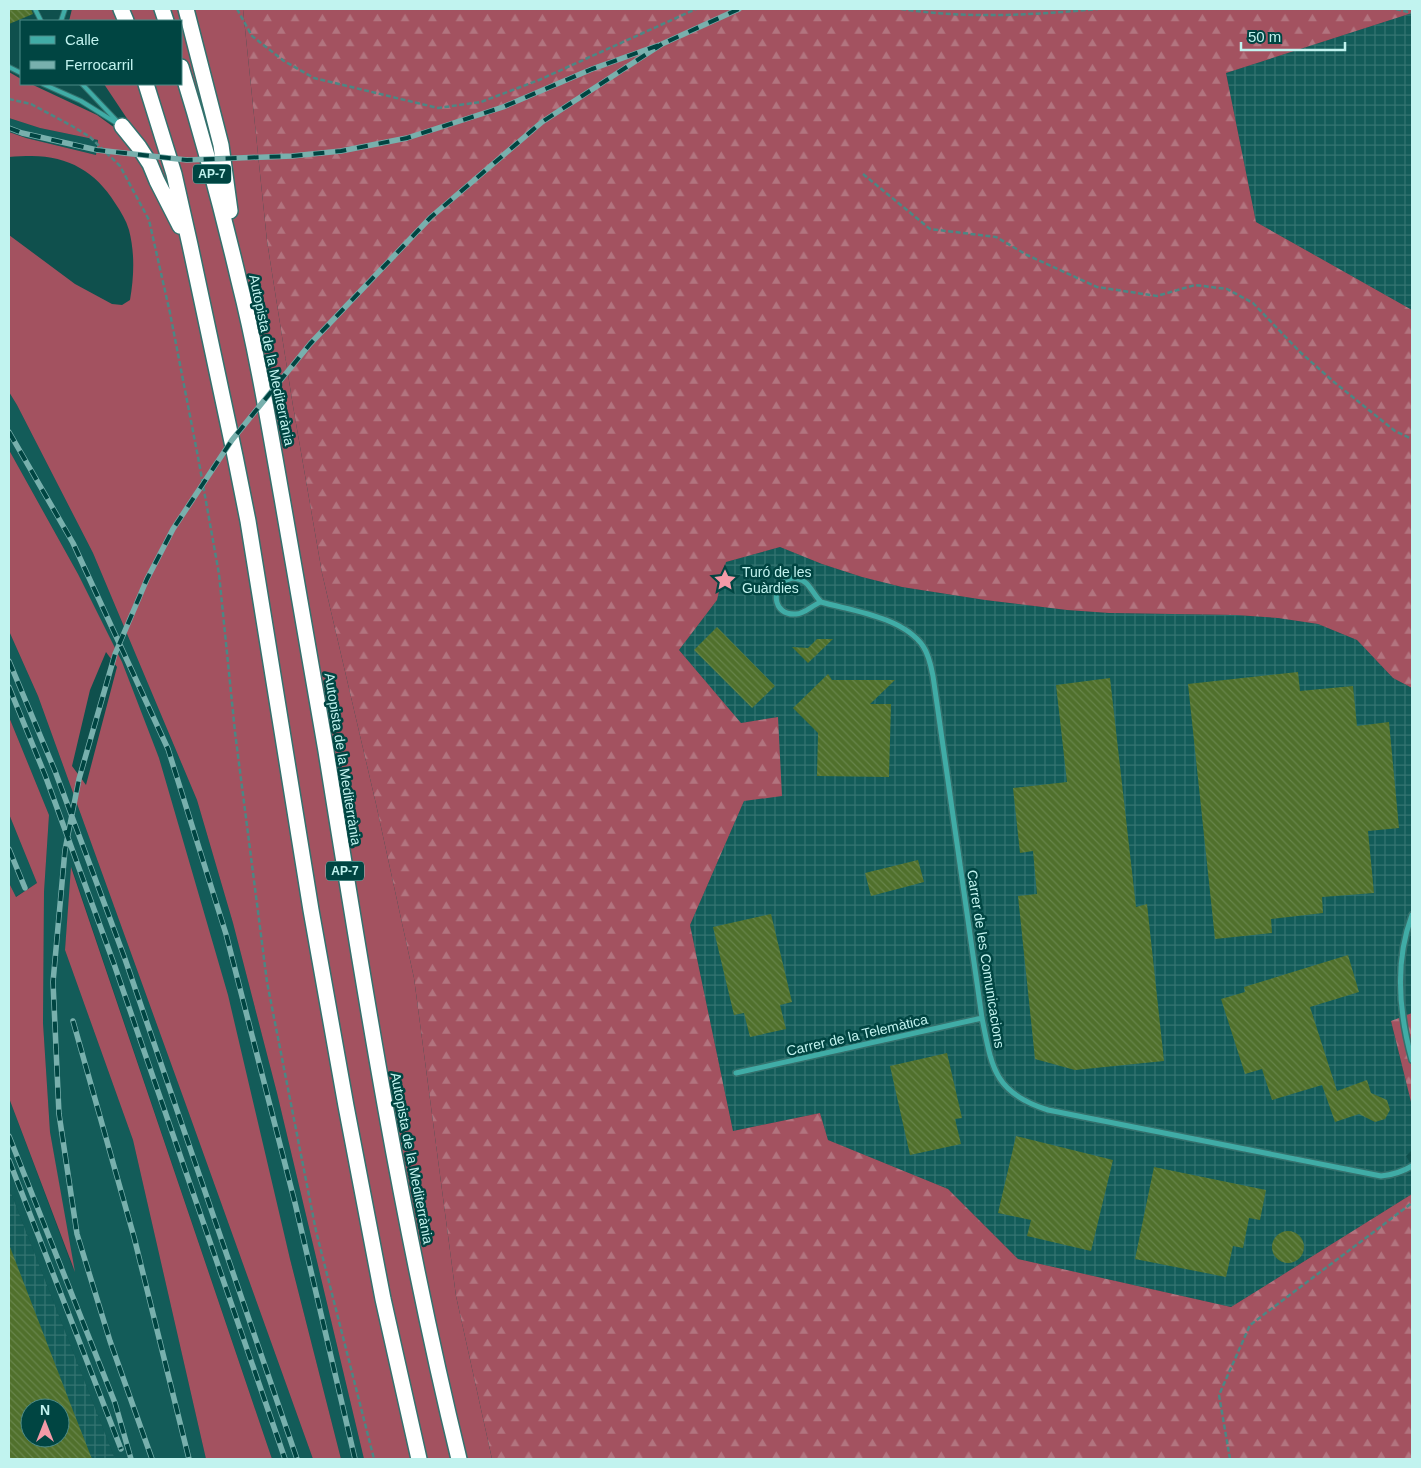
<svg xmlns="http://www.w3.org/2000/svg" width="1421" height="1468" font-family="Helvetica,sans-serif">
  <defs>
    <pattern id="industrial-grid" width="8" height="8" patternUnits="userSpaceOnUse" patternTransform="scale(1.25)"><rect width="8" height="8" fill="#135c59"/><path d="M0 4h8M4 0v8" fill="none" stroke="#347471"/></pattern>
    <pattern id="forest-firs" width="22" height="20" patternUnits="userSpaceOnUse" patternTransform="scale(1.25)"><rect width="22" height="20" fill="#a35260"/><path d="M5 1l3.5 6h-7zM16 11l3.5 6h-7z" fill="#b2747f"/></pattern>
    <pattern id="building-back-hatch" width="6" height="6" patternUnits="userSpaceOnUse" patternTransform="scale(1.25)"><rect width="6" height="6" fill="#50702c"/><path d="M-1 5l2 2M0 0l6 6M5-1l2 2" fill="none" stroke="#67854b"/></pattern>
  </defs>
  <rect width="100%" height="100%" fill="#0f504d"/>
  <path fill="#135c59" d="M9,118L40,128L98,140L96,155L26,138L9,132Z
    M9,392L17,405L93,553L197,800L233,923L277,1093L364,1459H341L290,1259L159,758L78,574L9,450Z
    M9,631L38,696L186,1105L313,1459H272L72,868L65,950L133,1140L206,1459H115L9,1188V1098L73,1269L50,1132L43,1023L44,892L49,815L9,717Z
    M9,814L37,883L15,897L9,883Z"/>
  <path fill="url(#industrial-grid)" fill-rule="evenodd" d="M1412,13V310L1256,222L1226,73Z
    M780,547L822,564L862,577L902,587L985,600L1067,610L1109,613L1236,615L1278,618L1318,624L1357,640L1393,678L1412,688V1013L1391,1022L1412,1106V1150L1406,1156L1412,1166V1194L1231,1307L1018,1259L948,1189L828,1140L820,1113L733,1131L690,925L744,801L778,717L741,723L679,650L717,600L726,562Z
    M9,1188L115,1459H9ZM30,1408H60V1438H30Z"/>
  <path fill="#a35260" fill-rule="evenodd" d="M72,9H243L267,241L293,406L322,573L376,804L414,978L456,1296L492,1459H364L277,1093L233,923L197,800L93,553L17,405L9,392V235L75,284L112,304L122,305L130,300C134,277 135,253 129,230C126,220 121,212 115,203C96,172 68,156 32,156C24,156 16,156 9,157V132L26,138L96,155L98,140L40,128L9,118V72L21,79V84H31L97,115L126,136L134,129L104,84H181V21H69Z
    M9,450L78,574L122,662L159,758L228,995L290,1259L341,1459H313L186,1105L38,696L9,631ZM106,652L117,667L86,785L72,766L90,690Z
    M9,717L49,815L44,892L43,1023L50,1132L75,1272L9,1098V883L16,897L37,883L9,814Z
    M71,867L272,1459H206L133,1140L65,950Z"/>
  <path fill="url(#forest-firs)" d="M243,9H1412V13L1226,73L1256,222L1412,310V688L1393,678L1357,640L1318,624L1278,618L1236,615L1109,613L1067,610L985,600L902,587L862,577L822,564L780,547L726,562L717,600L679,650L741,723L778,717L782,796L744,801L690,925L733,1131L820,1113L828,1140L948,1189L1018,1259L1231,1307L1412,1194V1459H492L456,1296L414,978L376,804L322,573L293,406L267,241Z
    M1412,1013V1106L1391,1021Z"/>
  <path fill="url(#building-back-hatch)" fill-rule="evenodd" d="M9,9H31L33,14L9,24Z
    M717,627L775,686L752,708L694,650Z
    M817,639H833L808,663L792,647L808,648Z
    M1298,672L1300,691L1353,686L1357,726L1389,722L1399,828L1368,831L1374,893L1322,897L1323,913L1271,919L1272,933L1215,939L1188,684Z
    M828,674L832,680H895L870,704H891L889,777L817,776L818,733L793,708Z
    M1110,678L1136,907L1147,904L1164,1061L1075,1070L1035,1059L1018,896L1037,894L1033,851L1020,853L1013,788L1067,782L1056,685Z
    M918,860L924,882L871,896L865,873Z
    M771,914L792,1002L780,1005L786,1029L750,1037L744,1013L734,1015L713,927Z
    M1348,955L1359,992L1310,1007L1337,1091L1367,1080L1371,1093L1387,1100L1390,1110L1385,1119L1375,1122L1359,1114L1335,1122L1322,1085L1272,1100L1262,1069L1245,1074L1221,999L1245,992L1244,987Z
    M947,1053L962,1118L955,1119L961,1144L910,1155L890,1066Z
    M1016,1136L1113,1160L1091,1251L1027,1236L1031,1220L998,1213Z
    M1154,1167L1266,1190L1260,1220L1249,1218L1243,1248L1233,1246L1226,1277L1135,1259Z
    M1272 1247a16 16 0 1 1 32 0a16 16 0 1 1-32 0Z
    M10,1247L72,1408L92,1459H9ZM30,1408H60V1438H30Z"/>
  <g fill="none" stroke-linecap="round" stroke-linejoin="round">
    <defs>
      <path id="lane" d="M35,9L41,21
        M61,21L65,9
        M9,67L21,73
        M43,84L81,101L118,124
        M82,84L117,121"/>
      <path id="street" d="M792,578C810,579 810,591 821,602C812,605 805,614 796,614C772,616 769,585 792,578Z
        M821,602C853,611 903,617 923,646C929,655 931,666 933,676L982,1018C992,1068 994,1093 1048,1110L1381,1176C1393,1175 1402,1172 1412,1166
        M1412,915C1394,963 1399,1013 1412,1060
        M736,1073L982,1018"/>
      <path id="highway" d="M121,9L126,21
        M162,9L166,21
        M186,9L221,145L230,211
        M181,67C203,138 222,209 239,281C257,352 269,425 282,498C297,582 312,666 326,751C364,988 402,1226 459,1459
        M146,84L174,174L190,245L235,456L248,521L311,910L346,1106L383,1299L419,1459
        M122,126L139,147L150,164L157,181L180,226"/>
    </defs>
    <use href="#lane" stroke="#33716d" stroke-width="6"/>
    <use href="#street" stroke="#33716d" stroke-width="8"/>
    <use href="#highway" stroke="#33716d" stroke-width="18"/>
    <path stroke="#4c8784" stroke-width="2.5" stroke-dasharray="5 2.5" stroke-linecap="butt" d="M237,9L252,36L284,61L314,78L438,108L481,102L539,80L696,9
      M901,9C967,19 1033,15 1098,9
      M1396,9L1412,13
      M9,99L31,104L72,126L90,137L120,166L149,220L170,313L198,457L219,574L235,732L267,982L316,1231L374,1459
      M863,174L930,229L996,237L1027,255L1097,287L1157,296L1195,285L1227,289L1253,303L1300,352L1334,382L1395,431L1412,439
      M1230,1459L1219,1395L1250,1325L1412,1203"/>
    <use href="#lane" stroke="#40aca6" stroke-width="4"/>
    <use href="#street" stroke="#40aca6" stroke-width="5"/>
    <use href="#highway" stroke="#fff" stroke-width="15"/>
    <defs>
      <path id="rail" d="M9,128L22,133L97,150L187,160L292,156L341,151L407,138L503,107L592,69L662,44L739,9
        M9,432L73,543L168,749L226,934L295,1203L355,1459
        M9,661L55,771L125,959L297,1459
        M9,687L45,775L114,964L285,1459
        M9,849L25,888
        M73,1021L134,1237L189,1459
        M9,1136L115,1403L131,1459
        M9,1160L121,1449
        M152,1459L110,1341L77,1234L59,1114L53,982L65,850L79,779L115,654L147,579L173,529L232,440L310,344L431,217L542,122L662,44"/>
    </defs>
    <use href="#rail" stroke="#78b0ad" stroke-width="5.5"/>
    <use href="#rail" stroke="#004542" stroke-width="4" stroke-dasharray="11" stroke-linecap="butt"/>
  </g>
  <defs>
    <symbol id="sight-bare" viewBox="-9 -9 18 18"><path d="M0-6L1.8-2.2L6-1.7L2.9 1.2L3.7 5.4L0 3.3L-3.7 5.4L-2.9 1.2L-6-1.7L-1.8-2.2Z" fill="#f39aa7" stroke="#004542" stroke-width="2.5" paint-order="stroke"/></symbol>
  </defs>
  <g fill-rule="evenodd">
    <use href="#sight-bare" x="709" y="564" width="32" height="32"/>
  </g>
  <g text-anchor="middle" stroke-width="5" stroke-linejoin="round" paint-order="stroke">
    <g fill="#004542" stroke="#87bfbb" stroke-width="1">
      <rect x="193" y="164.5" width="38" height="19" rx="4"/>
      <rect x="326" y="861.5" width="38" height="19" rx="4"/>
    </g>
    <g font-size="12" font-weight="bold" fill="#c1f3ef">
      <text x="212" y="178">AP-7</text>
      <text x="345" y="875">AP-7</text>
    </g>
    <g font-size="14" fill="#c1f3ef" stroke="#004542">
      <text transform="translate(272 360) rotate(78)" y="5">Autopista de la Mediterrània</text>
      <text transform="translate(343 759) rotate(81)" y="5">Autopista de la Mediterrània</text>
      <text transform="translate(986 959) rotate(81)" y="5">Carrer de les Comunicacions</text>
      <text transform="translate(857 1035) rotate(-13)" y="5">Carrer de la Telemàtica</text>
      <text transform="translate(412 1158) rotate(79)" y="5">Autopista de la Mediterrània</text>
    </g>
    <g font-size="14" fill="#c1f3ef" stroke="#004542" text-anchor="start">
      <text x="742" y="577">Turó de les<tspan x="742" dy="16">Guàrdies</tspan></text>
    </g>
  </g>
  <rect width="1421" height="1468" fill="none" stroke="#c1f3ef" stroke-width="20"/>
  <rect x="20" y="20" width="162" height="65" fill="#004542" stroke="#4d8b87"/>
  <rect x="30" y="36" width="25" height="8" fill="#40aca6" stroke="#4d8b87"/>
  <text x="65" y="45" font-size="15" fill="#c1f3ef">Calle</text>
  <rect x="30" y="61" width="25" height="8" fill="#78b0ad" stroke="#4d8b87"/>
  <text x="65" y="70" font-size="15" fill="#c1f3ef">Ferrocarril</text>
  <g transform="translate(45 1423)"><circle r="24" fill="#004542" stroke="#4d8b87"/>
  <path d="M0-4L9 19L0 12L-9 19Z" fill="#f39aa7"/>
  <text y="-8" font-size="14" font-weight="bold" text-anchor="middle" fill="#c1f3ef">N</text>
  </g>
  <path d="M1241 42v8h104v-8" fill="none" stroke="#c1f3ef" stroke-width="2.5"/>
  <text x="1248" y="42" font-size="15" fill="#c1f3ef" stroke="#004542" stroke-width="4" paint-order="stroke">50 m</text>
</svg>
